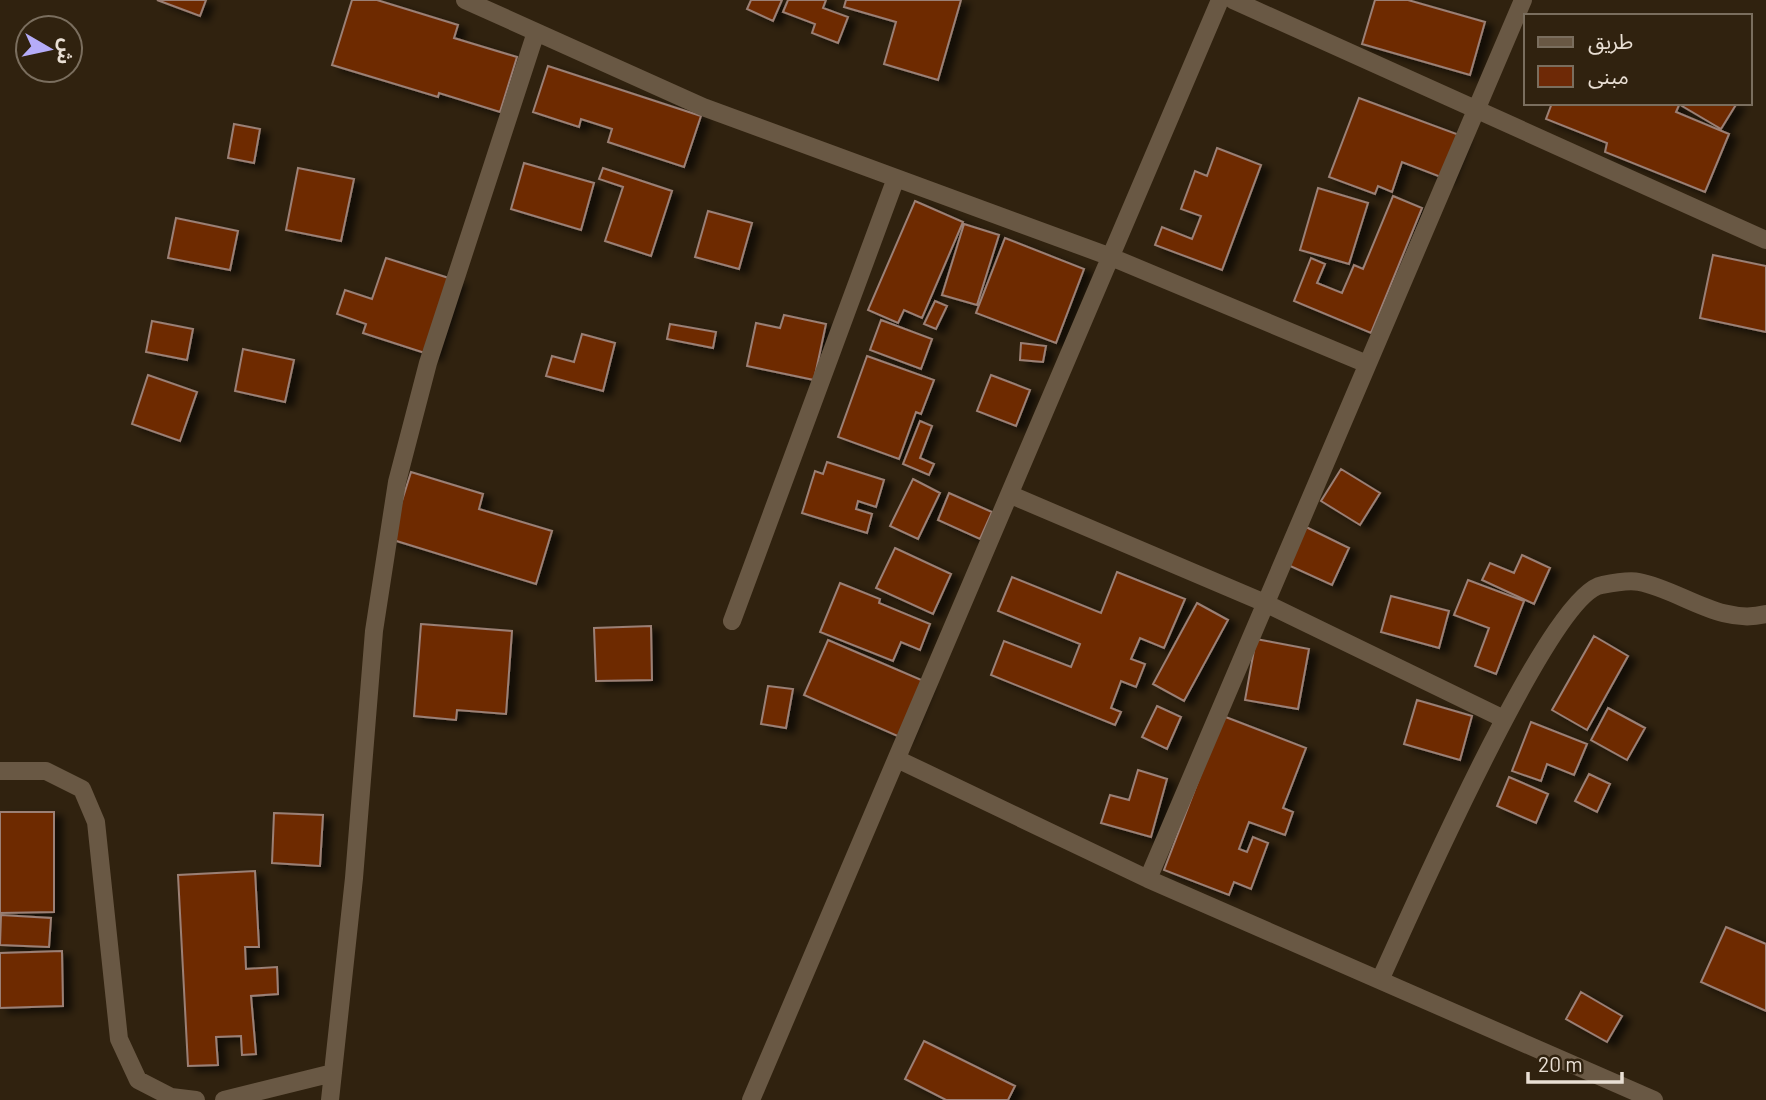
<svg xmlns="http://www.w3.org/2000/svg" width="1766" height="1100" font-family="Barlow,'Noto Sans Arabic',sans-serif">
  <defs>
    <filter id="shadow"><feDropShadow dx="8" dy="4.5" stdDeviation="3.5" flood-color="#0009"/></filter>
  </defs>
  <rect width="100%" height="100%" fill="#30220f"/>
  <path fill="#6e2906" stroke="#9b8075" stroke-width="2" filter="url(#shadow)" d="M157,0H206L200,16Z
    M352,0H377L458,25L454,38L517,57L500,112L439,93L438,97L332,65Z
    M751,0H782L773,21L747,9Z
    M788,0H826L823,8L848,17L838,43L812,33L815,24L783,12Z
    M846,0H961L938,80L884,64L896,22L844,7Z
    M1375,0H1408L1485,22L1470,75L1362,44Z
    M548,66L701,116L684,167L608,142L612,129L581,119L579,127L533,112Z
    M1359,98L1462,136L1446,179L1402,162L1392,192L1378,186L1375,194L1329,177Z
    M1552,103H1680L1676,112L1729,134L1705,192L1605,152L1607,143L1546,119Z
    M1684,103H1737L1721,129L1682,106Z
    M234,124L260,129L254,163L228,158Z
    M1217,148L1261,165L1222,270L1155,245L1162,227L1192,239L1201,216L1181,209L1195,171L1207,176Z
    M524,163L594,183L581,230L511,209Z
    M298,168L354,179L341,241L286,230Z
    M603,168L672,191L651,256L605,241L623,187L599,179Z
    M1318,188L1368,203L1349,264L1300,250Z
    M1393,196L1422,208L1371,333L1294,301L1311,258L1325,264L1317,283L1342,293L1354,265L1363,269Z
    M915,201L963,222L922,318L904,310L898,323L868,310Z
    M708,211L752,223L739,269L695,257Z
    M176,218L238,231L230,270L168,258Z
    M964,224L999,235L977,305L942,295Z
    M1005,238L1084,269L1056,343L976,313Z
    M1713,255L1766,266V332L1700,318Z
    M386,258L458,281L434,356L363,333L366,324L337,314L345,290L372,299Z
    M935,301L947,306L936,329L924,324Z
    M784,315L826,324L814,380L747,366L756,323L780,328Z
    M881,320L932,339L921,369L870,350Z
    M152,321L193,329L187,360L146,352Z
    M670,324L716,332L713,348L667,339Z
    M582,334L615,343L603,391L546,376L552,356L574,362Z
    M1021,343L1046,346L1043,362L1020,360Z
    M243,349L294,360L285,402L235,391Z
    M867,356L934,380L921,414L916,412L899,459L838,437Z
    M148,375L197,392L180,441L132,424Z
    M991,375L1030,390L1016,426L977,411Z
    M920,421L932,426L920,458L934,464L929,475L903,464Z
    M827,462L884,480L876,507L858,501L856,509L872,514L867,533L802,513L815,471L823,474Z
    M1341,469L1380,493L1360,525L1321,501Z
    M411,472L483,494L479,509L552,531L536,584L390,539Z
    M913,479L940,493L918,539L890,526Z
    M949,493L992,512L980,539L938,520Z
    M1306,527L1349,548L1332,585L1288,565Z
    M895,548L951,574L933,614L876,588Z
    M1522,555L1550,568L1534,604L1482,580L1490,563L1514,573Z
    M1117,572L1185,599L1164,648L1140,638L1131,659L1145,664L1136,687L1121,681L1111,708L1121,712L1115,725L991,675L1004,641L1071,667L1080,644L998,611L1012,577L1101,613Z
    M1468,580L1524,601L1496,674L1475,666L1489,628L1454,615Z
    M840,583L880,599L879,603L930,624L920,650L901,642L893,661L820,632Z
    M1391,596L1449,611L1439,648L1381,632Z
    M1197,603L1228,620L1184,701L1153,684Z
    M421,624L512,631L506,714L457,710L456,720L414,716Z
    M651,626L652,680L596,681L594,628Z
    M1594,636L1628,656L1587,730L1552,710Z
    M1256,639L1309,649L1298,709L1245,700Z
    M828,640L926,682L902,738L804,695Z
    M768,686L793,689L786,728L761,724Z
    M1417,700L1472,716L1460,760L1404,744Z
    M1157,706L1181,717L1167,749L1142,737Z
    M1608,708L1645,728L1627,760L1591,740Z
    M1223,716L1306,748L1283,808L1293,812L1285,835L1249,822L1239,849L1247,852L1253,837L1268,843L1251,889L1234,882L1229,895L1164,870Z
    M1531,722L1587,744L1574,775L1547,764L1541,781L1512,771Z
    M1138,770L1167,779L1151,837L1101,823L1110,795L1129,800Z
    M1589,774L1610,784L1597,812L1575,801Z
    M1509,777L1548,794L1536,823L1497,806Z
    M0,812H54V912L0,913Z
    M274,813L323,815L320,866L272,863Z
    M255,871L259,947H245L246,969L277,967L278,994L251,996L256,1054L242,1055L241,1036L216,1037L218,1065L188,1066L178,875Z
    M1,915L51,918L49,947L0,945Z
    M1726,927L1766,944V1011L1701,982Z
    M62,951L63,1006L0,1008V953Z
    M1581,992L1622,1016L1607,1042L1566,1019Z
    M924,1041L1015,1086L1008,1100H946L905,1079Z"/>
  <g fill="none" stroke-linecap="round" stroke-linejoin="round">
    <path stroke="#695844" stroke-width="18" d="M465,0L703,107L1111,257L1367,364
      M1233,0L1766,240
      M1011,495L1265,603L1504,719
      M732,621L896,178
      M899,760L1148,879L1654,1100
      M0,771H46L82,789L96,822L119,1039L138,1080L171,1097L196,1100
      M1148,879L1523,0
      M1380,980C1408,920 1549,594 1602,585C1612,583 1629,580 1639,582C1681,590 1720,626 1766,614
      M224,1100L333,1073
      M330,1100L354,878L374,631L397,482L428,363L536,32
      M751,1100L1220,0"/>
  </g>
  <rect x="1524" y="14" width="228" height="91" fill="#30220f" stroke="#7a6e5e" stroke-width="2"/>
  <rect x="1538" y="37" width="35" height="10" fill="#695844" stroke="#7a6e5e" stroke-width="2"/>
  <text x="1588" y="49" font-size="21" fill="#e9dfd4">طريق</text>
  <rect x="1538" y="66" width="35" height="21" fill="#6e2906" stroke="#7a6e5e" stroke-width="2"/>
  <text x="1588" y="84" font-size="21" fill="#e9dfd4">مبنى</text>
  <g transform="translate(49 49) rotate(99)"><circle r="33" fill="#30220f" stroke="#7a6e5e" stroke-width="2"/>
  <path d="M0-5L12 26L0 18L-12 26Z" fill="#b5acf8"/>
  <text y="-10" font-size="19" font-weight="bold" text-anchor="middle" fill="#e9dfd4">ش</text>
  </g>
  <path d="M1528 1072v10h94v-10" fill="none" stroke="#e9dfd4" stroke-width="3.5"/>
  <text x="1538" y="1072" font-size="21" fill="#e9dfd4" stroke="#30220f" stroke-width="5" paint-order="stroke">20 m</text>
</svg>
